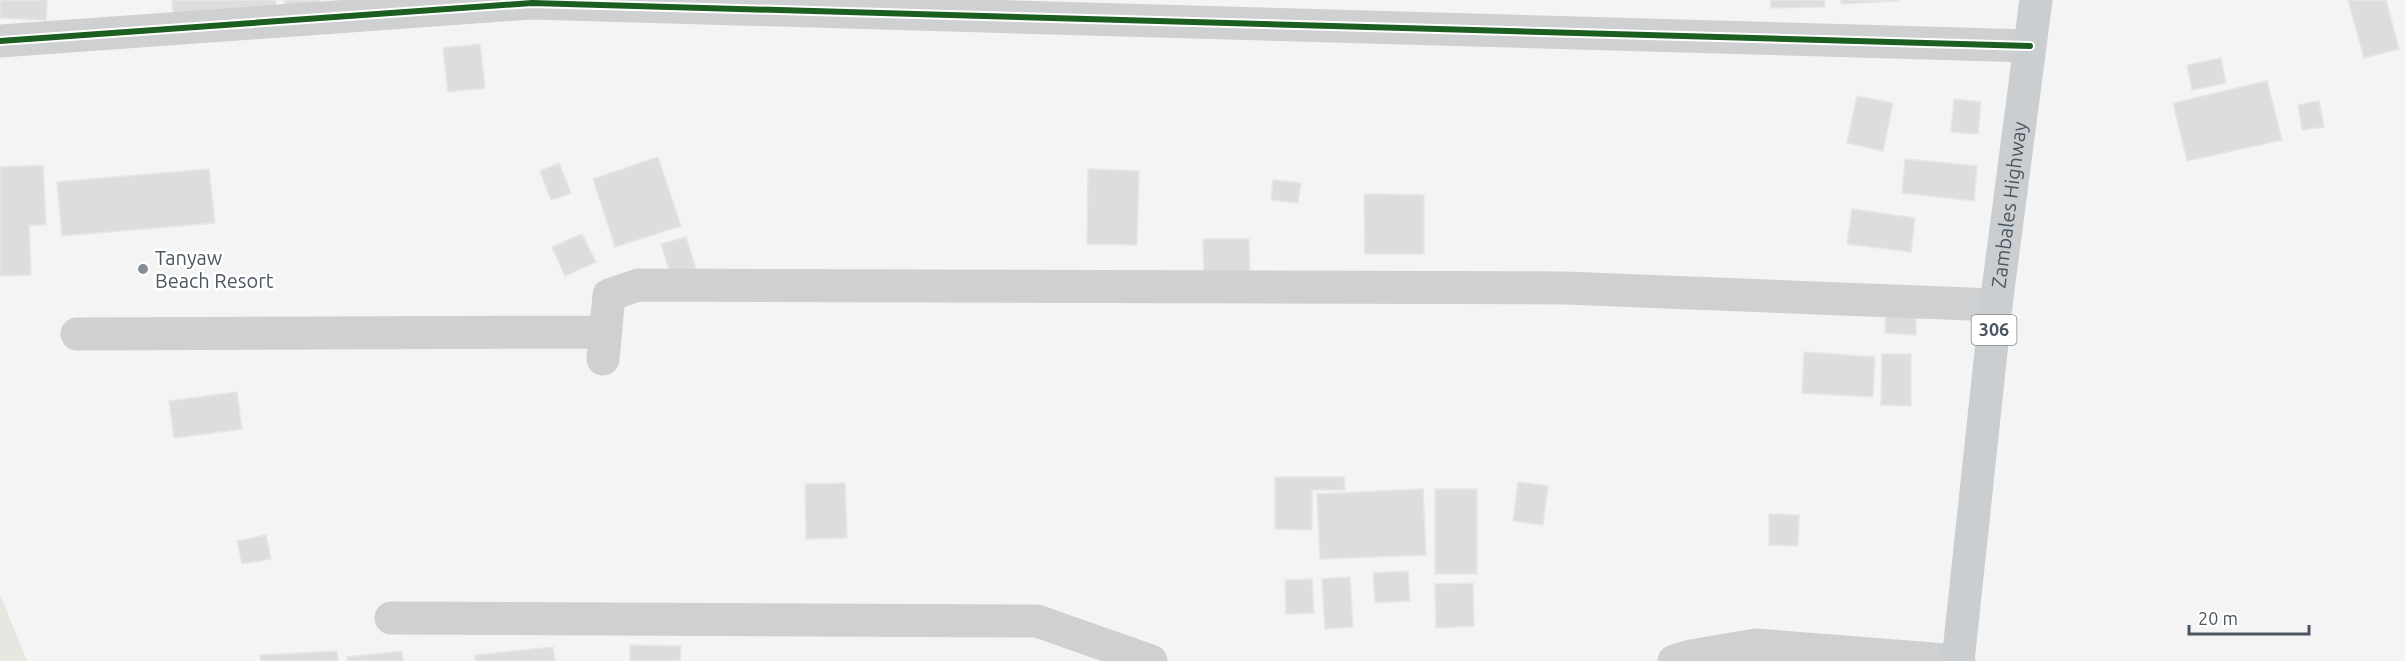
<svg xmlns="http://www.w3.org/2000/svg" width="2405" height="661" font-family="Ubuntu,sans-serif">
  <rect width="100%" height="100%" fill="#f4f4f4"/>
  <path fill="#e7e6e1" d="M0,594L27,661H0Z"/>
  <path fill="#ddddde" stroke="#e5e6e7" stroke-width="1.5" d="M0,0H47L46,20L0,18Z
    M172,0H276V11L173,14Z
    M285,0H319V12L284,11Z
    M1770,0H1824L1825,7L1771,8Z
    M1841,0H1898V1L1841,4Z
    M2348,0H2386L2399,49L2364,58Z
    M480,44L485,88L448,92L443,48Z
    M2221,58L2226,83L2192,90L2187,65Z
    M2267,81L2282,140L2187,161L2173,103Z
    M1857,96L1893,103L1883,151L1847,143Z
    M1954,99L1981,102L1978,134L1951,132Z
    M2319,101L2324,127L2302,130L2298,105Z
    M658,157L681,226L615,247L593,179Z
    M1905,159L1977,166L1974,201L1902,193Z
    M559,163L571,193L551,200L540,171Z
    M43,165L46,225H29L31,275L0,276V167Z
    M209,169L215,223L62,236L57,182Z
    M1088,169L1139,171L1137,245L1087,244Z
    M1273,180L1301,183L1298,203L1271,200Z
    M1364,194L1424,195V254H1365Z
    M1852,209L1915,218L1911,252L1847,244Z
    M582,234L596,262L565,276L552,247Z
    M686,237L698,275L673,283L661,244Z
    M1203,239H1249L1250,278H1204Z
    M1886,308L1916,309V335L1885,333Z
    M1804,352L1875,357L1873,397L1802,393Z
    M1882,354H1911V406L1881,405Z
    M237,392L242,429L174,438L169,401Z
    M1275,477H1344L1345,490H1312V530L1275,529Z
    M1518,482L1548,486L1543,525L1513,521Z
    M845,483L847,538L806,539L805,484Z
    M1423,489L1426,555L1320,559L1317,494Z
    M1435,489H1477V574H1435Z
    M1769,514L1799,515L1798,546L1769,545Z
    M266,535L271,559L242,564L237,541Z
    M1408,571L1410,601L1375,603L1373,573Z
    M1350,577L1353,627L1325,629L1322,579Z
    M1312,579L1314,613L1286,614L1285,580Z
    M1473,583L1474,626L1436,628L1435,584Z
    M630,645L681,646L680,661H630Z
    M553,647L555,661H475V655Z
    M337,651L338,661H261L260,655Z
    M402,651L403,661H348L347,657Z"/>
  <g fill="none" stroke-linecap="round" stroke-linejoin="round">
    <path stroke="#ced0d2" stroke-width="33" d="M0,41L532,3L2030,46
      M77,334L605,332
      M603,359L609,295L638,285L1565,288L1996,305
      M391,618L1037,621L1151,661
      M1674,661L1691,656L1756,645L1959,661"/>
    <path stroke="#caced1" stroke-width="33" id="s1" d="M1958,661L1996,305L2036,0"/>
    <defs>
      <path id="cycleway" d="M0,41L532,3L2030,46"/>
    </defs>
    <use href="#cycleway" stroke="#fff" stroke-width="10"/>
    <use href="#cycleway" stroke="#1b5e20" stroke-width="6"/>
  </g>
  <circle fill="#868d94" stroke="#fff" stroke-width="2" cx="143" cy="269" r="6"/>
  <g text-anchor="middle" stroke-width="5" stroke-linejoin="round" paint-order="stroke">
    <rect fill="#fff" stroke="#808990" stroke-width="1.5" x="1971.5" y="315" width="45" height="30" rx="4.5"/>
    <g font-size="18" font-weight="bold" fill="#4a5661">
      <text x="1994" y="336">306</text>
    </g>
    <g font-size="20" fill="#4a5661" stroke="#fff">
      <text dy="7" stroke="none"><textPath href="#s1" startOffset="459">Zambales Highway</textPath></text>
    </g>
    <g font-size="20" fill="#4a5661" stroke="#fff" text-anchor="start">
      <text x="155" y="265">Tanyaw<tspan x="155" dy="23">Beach Resort</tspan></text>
    </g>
  </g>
  <path d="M2189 625v9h120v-9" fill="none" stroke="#4a5661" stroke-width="3"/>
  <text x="2198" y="625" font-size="18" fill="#4a5661" stroke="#ffffff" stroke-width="4.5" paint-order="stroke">20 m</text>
</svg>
